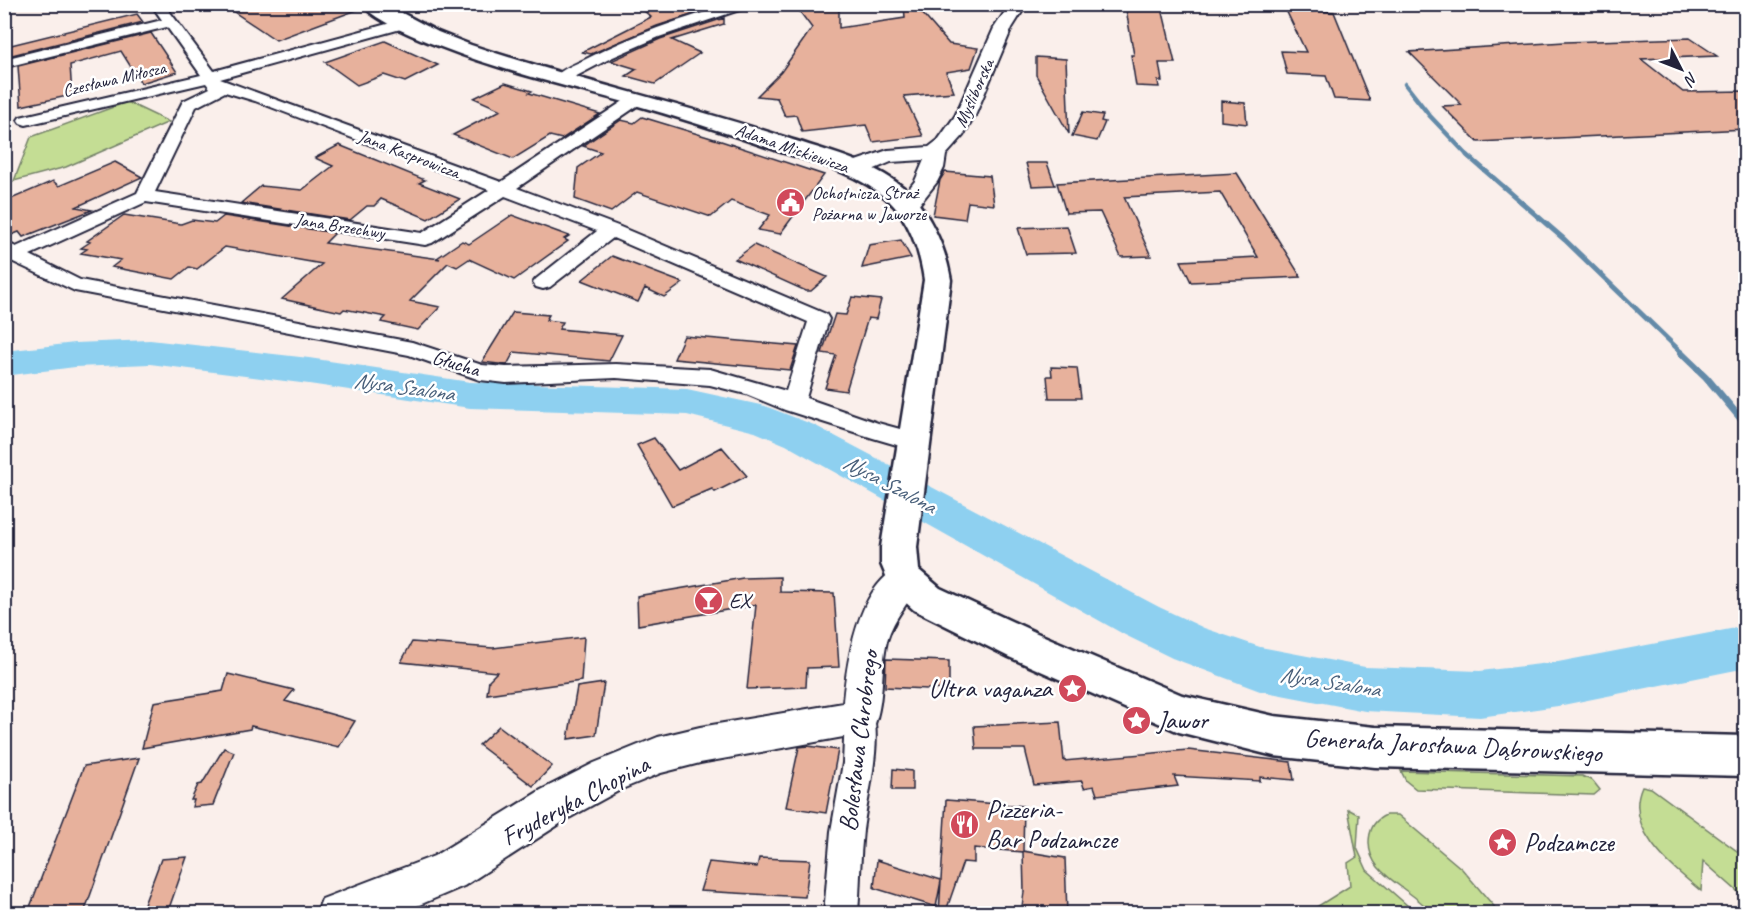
<svg xmlns="http://www.w3.org/2000/svg" width="1750" height="918" font-family="Caveat,sans-serif">
  <rect width="100%" height="100%" fill="#faefeb"/>
  <filter id="ink" filterUnits="userSpaceOnUse"><feTurbulence type="fractalNoise" baseFrequency=".0167" numOctaves="2"/><feDisplacementMap in="SourceGraphic" scale="12" xChannelSelector="R" yChannelSelector="G"/><feConvolveMatrix kernelMatrix="1 2 1 2 8 2 1 2 1" color-interpolation-filters="sRGB"/></filter>
  <g filter="url(#ink)">
    <path fill="#c4dd94" stroke="#738068" stroke-width="1.5" d="M127,102L169,122L66,167L14,181L31,137Z
      M1401,771L1582,776L1593,781L1600,790L1594,795L1416,789L1406,781Z
      M1642,786L1651,788L1745,857V898L1703,861L1701,891C1672,867 1623,829 1642,786Z
      M1348,809L1359,815L1357,848L1367,870L1416,913H1307L1350,886L1348,863L1357,857Z
      M1386,815H1398L1462,869L1498,911L1528,913H1432C1417,895 1393,885 1378,867C1365,851 1365,824 1386,815Z"/>
    <g fill="none" stroke-linecap="round" stroke-linejoin="round">
      <path stroke="#638aa8" stroke-width="4.5" d="M1405,84L1430,116L1469,157"/>
      <path stroke="#638aa8" stroke-width="5" d="M1467,155L1565,240L1683,354"/>
      <path stroke="#638aa8" stroke-width="7" d="M1681,353L1706,377L1746,425"/>
      <path fill="#8ed0f0" fill-rule="evenodd" d="M150,340L309,358L470,382L687,389L765,406L814,425L1159,607L1204,628L1260,647L1365,667L1480,671L1558,662L1746,626V668L1558,706L1480,717L1365,711L1260,691L1172,658L1125,635L786,445L755,432L687,415L470,408L309,384L150,364L75,367L4,376V351L75,343Z"/>
    </g>
    <path fill="#e7b19c" stroke="#22223b" stroke-width="1.5" d="M222,4H360L362,8L276,40Z
      M636,4H722V5L657,26L591,54L582,52L651,17Z
      M904,4H914L949,44L978,48L971,68L946,72L954,92L904,96L923,136L873,142L866,125L802,132L796,115L785,116L777,98L757,96L781,72L812,28L797,8L839,7V28L905,18Z
      M1125,4H1161L1175,63H1159L1162,81H1158L1159,87L1136,86L1131,55H1134Z
      M1285,8L1334,12L1370,101L1334,99L1326,76L1287,74L1281,51L1306,52Z
      M137,14L143,22L12,55L7,46Z
      M724,18V24L672,40L700,53L655,84L626,76L637,69L611,61L660,39Z
      M151,33L177,72L141,83L121,51L70,65L72,95L21,106L18,66Z
      M1690,38L1717,56L1641,59L1683,92L1746,91V129L1478,142L1442,106L1462,105L1409,52L1565,42Z
      M385,41L438,65L405,82L384,75L357,85L325,62Z
      M1036,57L1066,59L1069,134L1036,75Z
      M505,83L532,91L529,93L600,114L562,139L550,136L513,159L453,135L501,110L474,98Z
      M1221,101L1245,103L1247,124L1221,121Z
      M1083,112L1103,115L1101,121L1105,122L1097,141L1072,136Z
      M642,117L721,141L824,175L780,234L758,230L770,215L731,201L711,217L637,192L611,212L575,199L578,168L601,152L583,146L621,120L634,123Z
      M339,145L425,180L419,183L460,199L428,219L381,199L374,206H367L350,220L241,203L261,186L302,190L333,166L315,158Z
      M115,162L142,177L76,207L92,210L23,237L19,232L4,238V202L53,181L59,186Z
      M1026,163H1047L1055,185L1032,186Z
      M945,172L990,176L994,205L968,202L965,219L933,215L940,180Z
      M1237,173L1301,277L1191,282L1181,261L1258,257L1220,192L1124,197L1151,256L1121,257L1100,212L1066,213L1057,183Z
      M124,215L181,224L192,220L215,223L224,216L335,233L325,243L440,259L437,258L462,241L469,244L512,215L569,236L564,239L568,241L514,280L469,259L457,267L448,263L410,301L440,307L418,330L381,322L386,317L344,309L341,312L282,299L322,264L225,247L197,269L189,267L174,279L112,267L121,260L81,253L87,249L81,248L90,242L87,241Z
      M1067,226L1076,253L1026,254L1018,228Z
      M901,240L911,258L862,268L869,245Z
      M754,245L827,277L811,291H806L735,259Z
      M612,256L683,283L664,297L645,288L638,302L582,280Z
      M852,297L881,300L876,319L868,318L846,391L825,388L836,355L822,353L835,314L846,315Z
      M513,312L549,315L546,320L563,322L559,329L622,335L609,361L514,352L507,365L482,362Z
      M684,336L775,344L798,346L790,370L674,359Z
      M1051,367L1077,368L1081,398H1049L1047,376H1052Z
      M654,438L678,470L722,447L747,476L715,492L712,489L672,506L637,445Z
      M780,577V592L834,593L839,667L807,668L806,687L747,689L756,605L638,625L637,596L743,578Z
      M584,637L581,681L487,694L489,680L497,672L401,662L412,642L493,648Z
      M886,659L949,661V690L885,687Z
      M228,674L294,690L285,701L355,721L339,747L251,726L250,729L142,748L154,702L223,691Z
      M604,683L596,735L568,739L577,687Z
      M1060,722L1064,761L1188,750L1291,762L1294,780L1260,777V781L1174,776L1178,786L1097,795L1094,786L1084,788L1082,781L1034,785L1025,749H976L974,726Z
      M499,726L552,766L533,786L479,745Z
      M808,746L838,750L826,813L786,807L799,747Z
      M224,748L234,752L213,805L192,807L194,800H191L198,785L202,784Z
      M139,758L84,913L30,907L84,766Z
      M893,769L912,771V790H892Z
      M946,800L1024,806L1023,851L1065,858L1067,914H1021L1024,892L1023,852L974,848V863L963,862L945,914L939,913L941,881L936,907L874,888L877,860L941,880Z
      M187,857L167,914H145L146,910H142L161,859Z
      M759,858L810,860L805,897L700,891L709,862L757,867Z"/>
    <g fill="none" stroke-linecap="round" stroke-linejoin="round">
      <defs>
        <path id="minor" d="M151,4H164L214,71L398,21H408L410,24L408,27L220,79L501,182L631,96H643L645,99L643,102L517,188L618,226L826,314L829,319L806,398L878,423L922,435L926,441L922,447L914,450L873,438L785,410L746,394L710,385L616,378L506,383L480,380L409,355L75,291L7,259L4,257V241L16,247L137,193L183,101L210,88L206,83L26,125L20,123L18,120L20,117L201,75L167,27L6,67L4,59L162,20ZM225,92L255,101L489,190L422,233L155,192L196,107ZM505,196L597,231L536,279L533,283L536,287L543,289L550,287L613,238L808,322L786,391L710,369L616,364L506,367L482,365L412,342L80,280L30,255L146,202L425,245L432,243Z
          M733,4H757L659,37L613,57L567,81H557L554,78C561,69 576,64 586,59C633,35 682,18 733,4Z
          M860,703L871,707C884,737 867,798 863,830C860,858 860,886 858,914H824L831,831L843,763L845,717L849,707Z"/>
        <path id="tertiary" d="M1010,4H1027L1012,28L975,116L963,136L946,155L944,168L937,182L914,211L906,213L898,211L895,206L915,181L924,160L891,162L863,174L855,176L847,174L844,169L847,164L888,150L929,147L938,140L955,116L994,28Z
          M905,565L917,569L922,579C911,601 894,616 887,641C880,669 885,702 873,729L860,734L700,763L661,773L622,789L569,818L464,886L398,914H316L322,899L434,856L541,790L594,763L658,737L700,727L843,703C847,660 858,581 905,565Z"/>
        <path id="secondary" d="M362,4H385L438,32L471,45C576,80 683,104 787,138C826,151 872,161 904,188C929,210 946,248 951,280L917,547L919,570L940,588L1037,633L1182,695L1274,716L1375,727L1746,736V776L1375,767L1274,756L1179,732L1009,657L914,610L892,590L881,564V547L924,280C920,252 909,218 887,199C856,172 813,162 775,150C727,133 678,117 628,103C566,86 502,71 441,47C422,40 374,21 362,4Z"/>
      </defs>
      <use href="#minor" stroke="#22223b" stroke-width="4"/>
      <use href="#tertiary" stroke="#22223b" stroke-width="4"/>
      <use href="#secondary" stroke="#22223b" stroke-width="5"/>
      <use href="#minor" fill="#fff" fill-rule="evenodd"/>
      <use href="#tertiary" fill="#fff" fill-rule="evenodd"/>
      <use href="#secondary" fill="#fff" fill-rule="evenodd"/>
    </g>
  </g>
  <defs>
    <symbol id="civic-disc" viewBox="-11 -11 22 22"><circle r="9.5" fill="#d1495b" stroke="#fff"/><path d="M-.6-6.5H3V-4.5H.6V-3L4-1V1h2V6H-6V1h2V-1L-.6-3ZM-1.2 2.5V6h2.4V2.5Z" fill="#fff"/></symbol>
    <symbol id="bar-disc" viewBox="-11 -11 22 22"><circle r="9.5" fill="#d1495b" stroke="#fff"/><path d="M-6-5H6L.8 .8V4.5H3.5V6h-7V4.5H-.8V.8Z" fill="#fff"/></symbol>
    <symbol id="sight-disc" viewBox="-11 -11 22 22"><circle r="9.5" fill="#d1495b" stroke="#fff"/><path d="M0-6L1.8-2.2L6-1.7L2.9 1.2L3.7 5.4L0 3.3L-3.7 5.4L-2.9 1.2L-6-1.7L-1.8-2.2Z" fill="#fff"/></symbol>
    <symbol id="restaurant-disc" viewBox="-11 -11 22 22"><circle r="9.5" fill="#d1495b" stroke="#fff"/><path d="M-5-6h1v4h1v-4h1v4h1v-4h1v5L-1.5 .5V6h-2V.5L-5-1ZM5-6V6H3V1.5H1.5Q1.5-4 5-6Z" fill="#fff"/></symbol>
  </defs>
  <g fill-rule="evenodd">
    <use href="#civic-disc" x="774" y="186" width="33" height="33"/>
    <use href="#bar-disc" x="692" y="584" width="33" height="33"/>
    <use href="#sight-disc" x="1056" y="672" width="33" height="33"/>
    <use href="#sight-disc" x="1120" y="704" width="33" height="33"/>
    <use href="#restaurant-disc" x="948" y="808" width="33" height="33"/>
    <use href="#sight-disc" x="1486" y="826" width="33" height="33"/>
  </g>
  <g text-anchor="middle" stroke-width="5" stroke-linejoin="round" paint-order="stroke">
    <g font-size="18" fill="#22223b" stroke="#fff">
      <text transform="translate(114 79) rotate(-13)" y="6">Czesława Miłosza</text>
      <text transform="translate(974 93) rotate(-66)" y="6">Myśliborska</text>
      <text transform="translate(792 148) rotate(19)" y="6">Adama Mickiewicza</text>
      <text transform="translate(409 154) rotate(21)" y="6">Jana Kasprowicza</text>
      <text transform="translate(340 226) rotate(9)" y="6">Jana Brzechwy</text>
    </g>
    <g font-size="18" fill="#22223b" stroke="#fff" text-anchor="start">
      <text x="812" y="199">Ochotnicza Straż<tspan x="812" dy="21">Pożarna w Jaworze</tspan></text>
    </g>
    <g font-size="21" fill="#22223b" stroke="#fff">
      <text transform="translate(456 363) rotate(17)" y="7">Głucha</text>
    </g>
    <g font-size="21" fill="#22223b" stroke="#fff" text-anchor="start">
      <text x="729" y="608">EX</text>
    </g>
    <g font-size="22" font-style="italic" fill="#485f7a" stroke="#fff">
      <text transform="translate(404 386) rotate(8)" y="8">Nysa Szalona</text>
      <text transform="translate(890 483) rotate(28)" y="8">Nysa Szalona</text>
      <text transform="translate(1330 681) rotate(9)" y="8">Nysa Szalona</text>
    </g>
    <g font-size="26" fill="#22223b" stroke="#fff" text-anchor="start">
      <text x="1052" y="697" text-anchor="end">Ultra vaganza</text>
      <text x="1157" y="729">Jawor</text>
      <text x="986" y="818">Pizzeria-<tspan x="986" dy="30">Bar Podzamcze</tspan></text>
      <text x="1524" y="851">Podzamcze</text>
    </g>
    <g font-size="26" fill="#22223b" stroke="#fff">
      <text transform="translate(858 741) rotate(-83)" y="9">Bolesława Chrobrego</text>
      <text transform="translate(1453 745) rotate(3)" y="9">Generała Jarosława Dąbrowskiego</text>
      <text transform="translate(575 800) rotate(-28)" y="9">Fryderyka Chopina</text>
    </g>
  </g>
  <rect width="1750" height="918" fill="none" stroke="#fff" stroke-width="24"/>
  <rect x="12" y="12" width="1726" height="894" fill="none" stroke="#22223b" stroke-width="2" filter="url(#ink)"/>
  <g transform="translate(1681 69) rotate(132)" stroke="#ffffff" stroke-width="4.5" paint-order="stroke">
  <path d="M0-4.5L10 22L0 15L-10 22Z" fill="#22223b"/>
  <text y="-9" font-size="16" font-weight="bold" text-anchor="middle" fill="#22223b">N</text>
  </g>
</svg>
